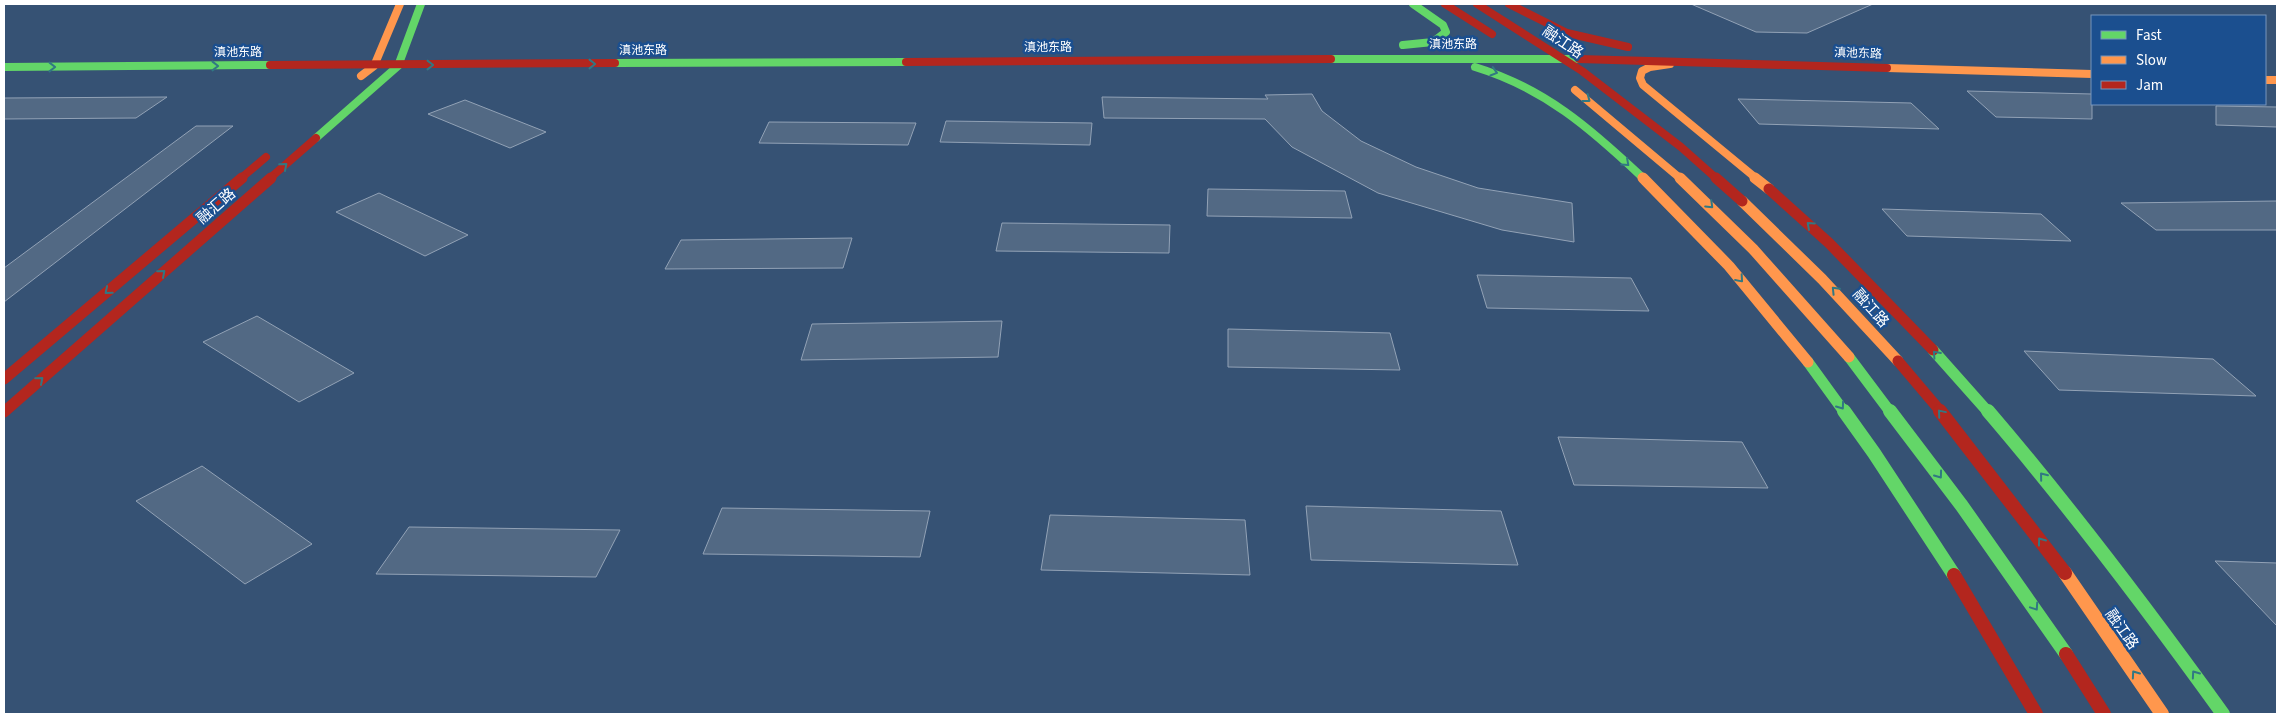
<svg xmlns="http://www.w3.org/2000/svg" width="2281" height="718" font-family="'Source Sans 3','Noto Sans SC',sans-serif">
  <rect width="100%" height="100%" fill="#365274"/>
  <path fill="#526984" stroke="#92a2b6" d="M1691,4H1873L1807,33L1756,32Z
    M1967,91L2092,94V119L1996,117Z
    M1312,94L1322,111L1361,141L1416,167L1478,188L1572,203L1574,242L1502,230L1378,193L1292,147L1265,119L1104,118L1102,97L1268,99L1265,95Z
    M167,97L136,118L4,119V98Z
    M1738,99L1911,103L1939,129L1759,124Z
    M465,100L546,132L510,148L428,114Z
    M2216,106L2277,107V127L2216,125Z
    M946,121L1092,123L1090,145L940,142Z
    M769,122L916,123L908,145L759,143Z
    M196,126H233L4,302V268Z
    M1208,189L1345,191L1352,218L1207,216Z
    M379,193L468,235L425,256L336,212Z
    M2277,201V230H2156L2121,203Z
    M1882,209L2041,214L2071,241L1907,236Z
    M1002,223L1170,225L1169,253L996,251Z
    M852,238L843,268L665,269L681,240Z
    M1477,275L1631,278L1649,311L1487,308Z
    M257,316L354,373L299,402L203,342Z
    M1002,321L998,357L801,360L812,324Z
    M1228,329L1390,333L1400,370L1228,367Z
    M2024,351L2213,359L2256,396L2059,390Z
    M1558,437L1742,442L1768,488L1574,485Z
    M202,466L312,544L245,584L136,501Z
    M1306,506L1501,511L1518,565L1311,560Z
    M722,508L930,511L920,557L703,554Z
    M1050,515L1245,520L1250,575L1041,570Z
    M409,527L620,530L596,577L376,574Z
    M2215,561L2277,563V626Z"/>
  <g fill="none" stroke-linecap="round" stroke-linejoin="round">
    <path stroke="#63d668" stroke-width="8" d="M1403,45L1433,42L1446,32L1443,25L1413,4
      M1331,59H1579
      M615,63L906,62
      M4,67L270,65
      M1475,67C1544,88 1590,128 1642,177
      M316,138L398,66L421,4"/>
    <path stroke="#63d668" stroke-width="11" d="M1933,350L1989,413
      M1849,357L1891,413
      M1808,362L1845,413"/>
    <path stroke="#63d668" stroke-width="14" d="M1844,411L1874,453L1954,575
      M1890,411L1962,506L2066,654
      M1988,411C2071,508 2148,610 2223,714"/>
    <path stroke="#ff974d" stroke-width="8" d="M1670,64L1650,67L1642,71L1640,78L1643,85L1757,179
      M1887,68L2092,74
      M361,76L374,66L400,4
      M2265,80H2277
      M1575,90L1681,179
      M1642,177L1644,179"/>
    <path stroke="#ff974d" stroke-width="11" d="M1643,178L1729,266L1808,362
      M1680,178L1753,249L1849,357
      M1755,178L1769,189
      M1742,201L1822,279L1898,361"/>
    <path stroke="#ff974d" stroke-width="14" d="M2065,573L2162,714"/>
    <path stroke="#b3261e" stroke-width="8" d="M1445,4L1492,34
      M1477,4L1582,71L1681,147L1717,179
      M1509,4L1567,33L1628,47
      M1579,59L1887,68
      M906,62L1331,59
      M270,65L615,63
      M240,179L266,157
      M269,179L316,138"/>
    <path stroke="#b3261e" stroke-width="11" d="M1716,178L1742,201
      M1769,189L1829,243L1933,350
      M1898,361L1942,413
      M4,379L242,178
      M4,412L271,178"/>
    <path stroke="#b3261e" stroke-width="14" d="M1940,411L2065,573
      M1954,575L2036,714
      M2066,654L2104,714"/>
  </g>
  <defs><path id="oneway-chevron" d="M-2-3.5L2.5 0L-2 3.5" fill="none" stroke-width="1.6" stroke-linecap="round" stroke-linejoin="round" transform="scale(1.25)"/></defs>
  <g stroke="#317883">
    <use href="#oneway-chevron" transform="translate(592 64)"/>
    <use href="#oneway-chevron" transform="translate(430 65)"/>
    <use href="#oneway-chevron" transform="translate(215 66)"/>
    <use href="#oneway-chevron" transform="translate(52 67)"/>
    <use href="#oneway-chevron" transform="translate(1494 72) rotate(16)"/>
    <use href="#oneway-chevron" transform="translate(1587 99) rotate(37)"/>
    <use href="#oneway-chevron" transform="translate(1626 163) rotate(42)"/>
    <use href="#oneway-chevron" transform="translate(284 166) rotate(-41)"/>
    <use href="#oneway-chevron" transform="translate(1710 205) rotate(44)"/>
    <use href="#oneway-chevron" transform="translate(1810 225) rotate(-138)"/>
    <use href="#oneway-chevron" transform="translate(162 273) rotate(-41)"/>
    <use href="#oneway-chevron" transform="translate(1740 279) rotate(49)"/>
    <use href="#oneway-chevron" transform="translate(1835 290) rotate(-134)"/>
    <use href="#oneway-chevron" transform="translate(108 291) rotate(140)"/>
    <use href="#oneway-chevron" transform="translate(1936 354) rotate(-132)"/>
    <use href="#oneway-chevron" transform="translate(40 380) rotate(-41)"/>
    <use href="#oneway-chevron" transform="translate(1841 406) rotate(54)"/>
    <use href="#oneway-chevron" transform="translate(1941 413) rotate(-130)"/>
    <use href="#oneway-chevron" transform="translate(1939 475) rotate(54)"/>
    <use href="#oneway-chevron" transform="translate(2043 476) rotate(-129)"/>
    <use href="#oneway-chevron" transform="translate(2041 541) rotate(-126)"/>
    <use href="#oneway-chevron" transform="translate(2035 607) rotate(56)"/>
    <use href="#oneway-chevron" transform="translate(2135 674) rotate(-125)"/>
    <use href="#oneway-chevron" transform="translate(2195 674) rotate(-125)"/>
  </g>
  <g text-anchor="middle" stroke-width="5" stroke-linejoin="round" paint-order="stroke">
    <g font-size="12" fill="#fff" stroke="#1b4f8f">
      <text x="1453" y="48">滇池东路</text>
      <text x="1048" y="51">滇池东路</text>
      <text x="643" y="54">滇池东路</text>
      <text x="238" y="56">滇池东路</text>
      <text transform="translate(1858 53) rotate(2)" y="4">滇池东路</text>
    </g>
    <g font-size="15" fill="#fff" stroke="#1b4f8f">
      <text transform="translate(1563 42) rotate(34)" y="5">融江路</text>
      <text transform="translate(216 206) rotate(-41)" y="5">融汇路</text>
      <text transform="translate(1871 308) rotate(48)" y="5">融江路</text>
      <text transform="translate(2122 629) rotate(55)" y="5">融江路</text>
    </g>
  </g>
  <rect width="2281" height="718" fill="none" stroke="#ffffff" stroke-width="10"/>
  <rect x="2091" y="15" width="175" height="90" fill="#1b4f8f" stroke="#7695bc"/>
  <rect x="2101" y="31" width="25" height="8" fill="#63d668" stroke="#7695bc"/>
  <text x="2136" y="40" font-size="15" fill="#ffffff">Fast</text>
  <rect x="2101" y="56" width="25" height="8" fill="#ff974d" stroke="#7695bc"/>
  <text x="2136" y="65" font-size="15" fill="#ffffff">Slow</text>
  <rect x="2101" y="81" width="25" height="8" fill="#b3261e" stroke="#7695bc"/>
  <text x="2136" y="90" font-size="15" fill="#ffffff">Jam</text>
</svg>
